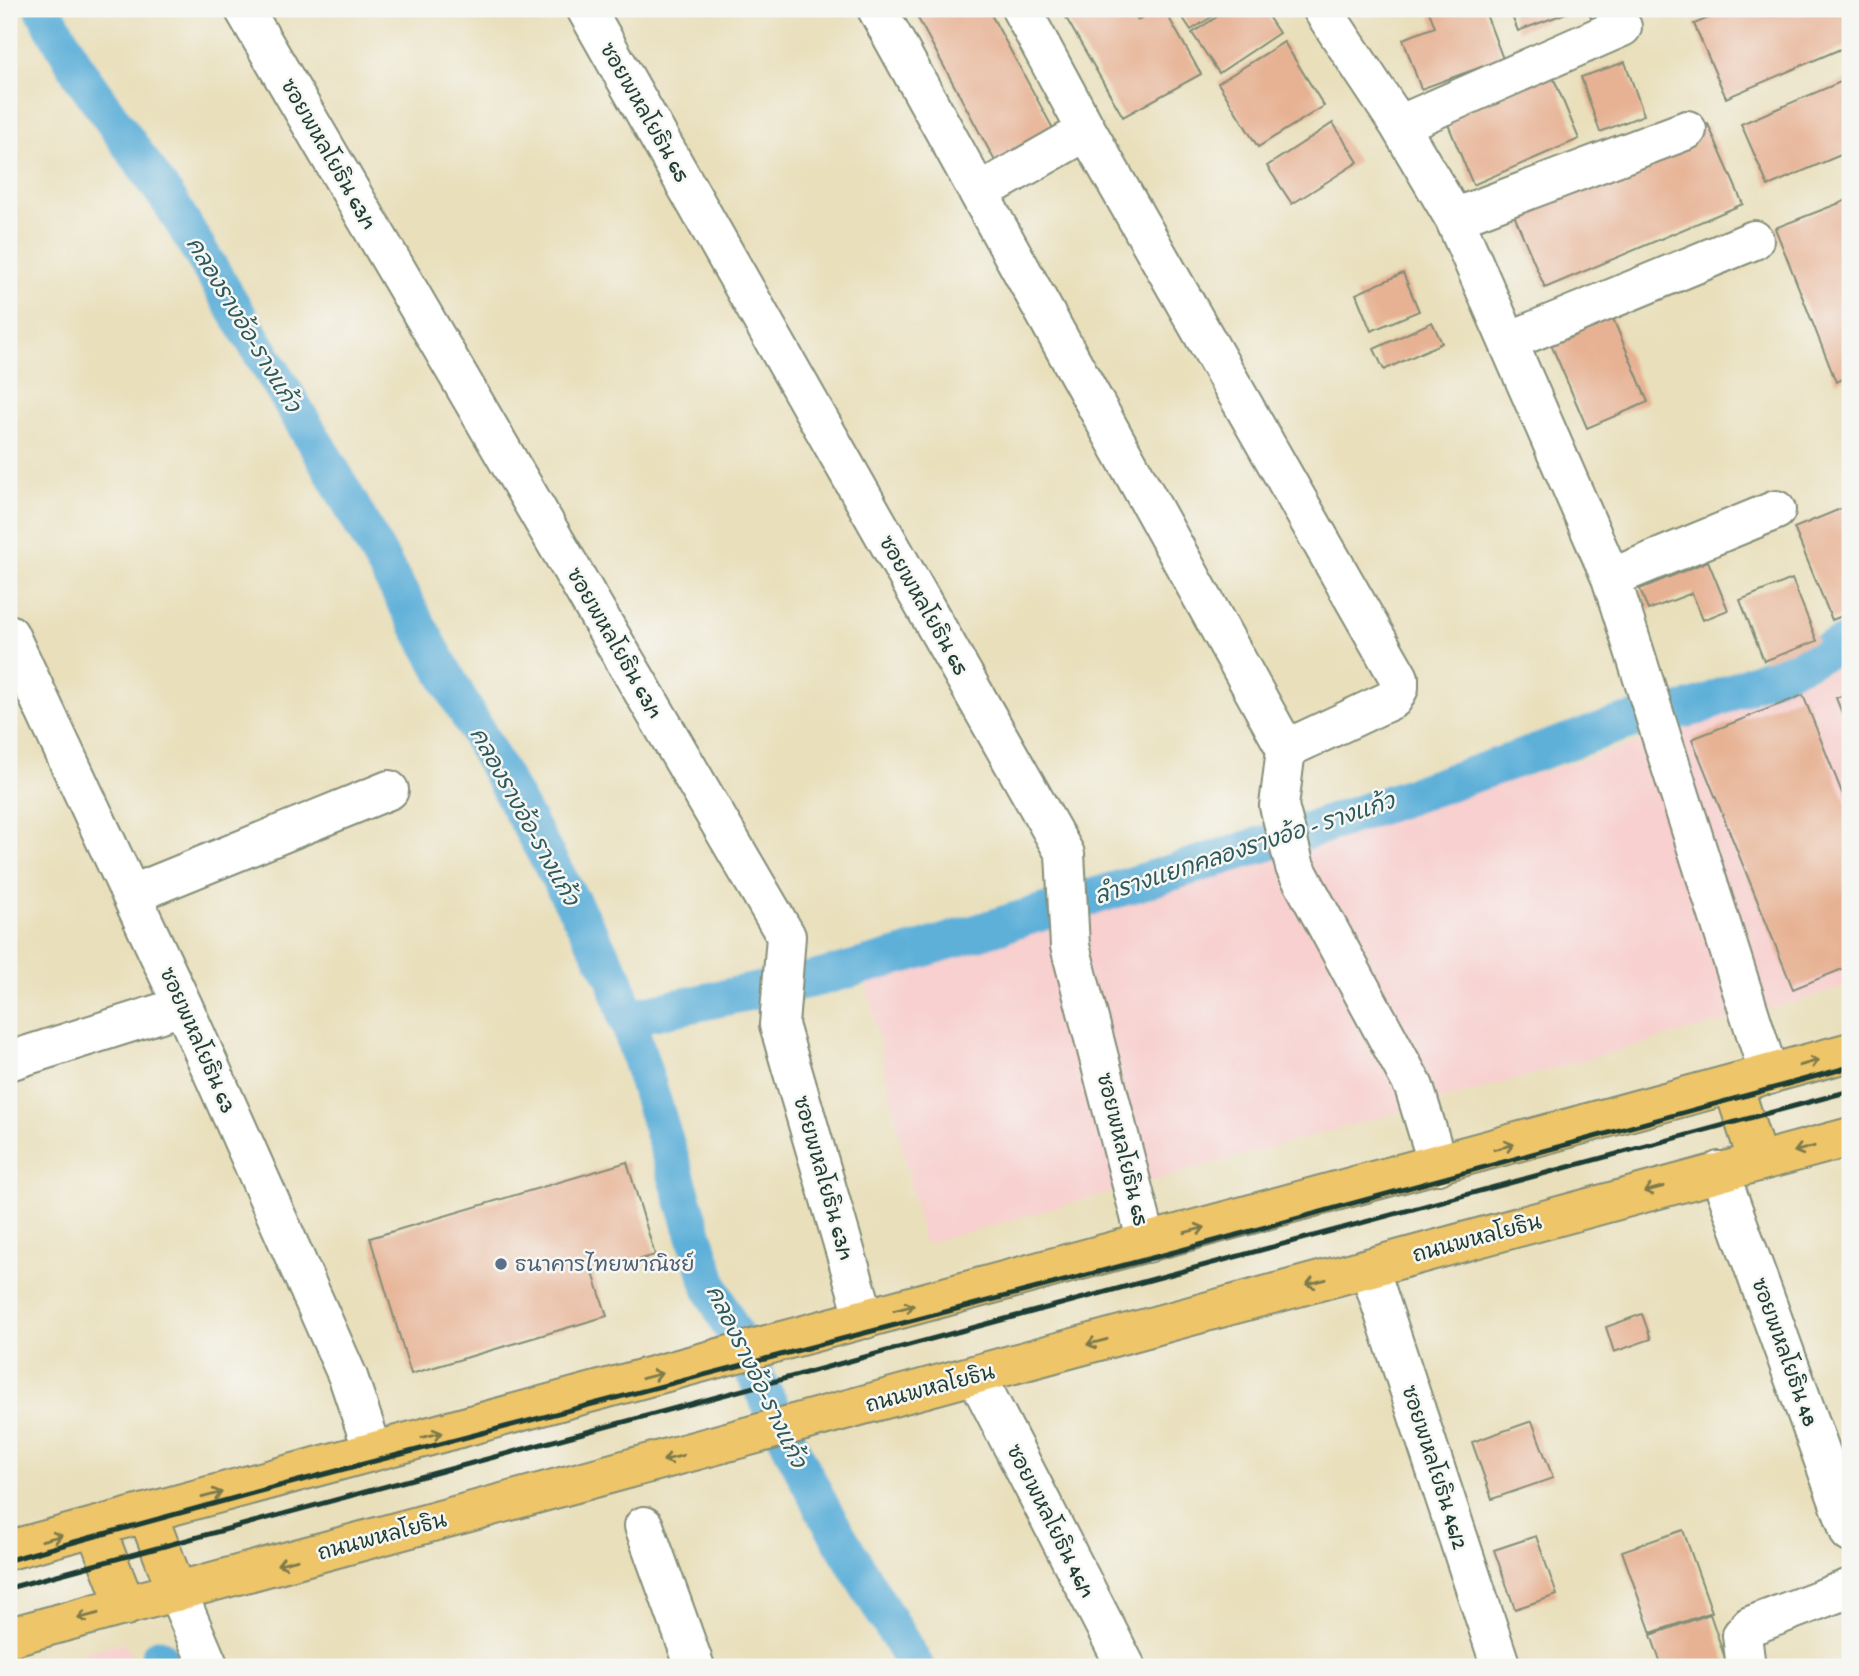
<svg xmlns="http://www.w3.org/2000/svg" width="1859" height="1676" font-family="'Gochi Hand','Playpen Sans Thai',sans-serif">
  <rect width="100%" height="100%" fill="#f6f6f2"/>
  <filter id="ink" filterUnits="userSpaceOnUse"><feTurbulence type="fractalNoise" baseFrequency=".0143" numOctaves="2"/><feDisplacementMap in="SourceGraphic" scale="14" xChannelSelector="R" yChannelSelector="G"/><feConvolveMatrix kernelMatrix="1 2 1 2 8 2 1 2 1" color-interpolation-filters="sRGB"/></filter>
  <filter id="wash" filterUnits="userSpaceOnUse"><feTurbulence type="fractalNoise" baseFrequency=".00686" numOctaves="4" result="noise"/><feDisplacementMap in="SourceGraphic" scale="28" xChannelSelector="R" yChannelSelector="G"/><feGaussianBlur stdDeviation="1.57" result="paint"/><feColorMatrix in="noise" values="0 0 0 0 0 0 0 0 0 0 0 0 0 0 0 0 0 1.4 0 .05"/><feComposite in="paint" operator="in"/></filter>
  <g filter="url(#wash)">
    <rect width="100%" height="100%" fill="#e9dfbb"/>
    <path fill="#f7d0cf" d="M1850,662V986L924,1244L865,978L1169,883L1705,723Z
      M124,1642L137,1667H29Z"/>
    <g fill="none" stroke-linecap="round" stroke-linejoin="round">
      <path stroke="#5eb0d9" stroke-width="37" d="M43,9L80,74L172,205L331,469L615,979L711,1288L823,1510L916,1667
        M626,1018L819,978L907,954L1316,828L1623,723L1697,707L1850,641
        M159,1657L164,1667"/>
    </g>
    <g id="blocks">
      <path fill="#e7b294" d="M913,9H988L1062,145L1003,176Z
        M1061,9H1131L1138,20L1156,9H1164L1201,74L1123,117Z
        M1177,9H1224L1191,30Z
        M1229,9H1263L1279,33L1219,73L1192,33Z
        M1428,9H1484L1503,59L1421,89L1403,39L1435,27Z
        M1509,9H1577L1518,31Z
        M1587,9H1630L1594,24Z
        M1730,9H1850V45L1726,98L1694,24Z
        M1284,42L1324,106L1258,147L1218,83Z
        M1625,62L1644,115L1600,132L1581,77Z
        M1551,72L1579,139L1473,185L1445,117Z
        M1850,78V151L1768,186L1741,124Z
        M1333,123L1358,162L1292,204L1267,166Z
        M1708,124L1743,204L1545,288L1511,208Z
        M1850,199V376L1836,382L1775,228Z
        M1403,273L1419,311L1371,331L1356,294Z
        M1612,316L1648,402L1587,428L1550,342Z
        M1432,322L1442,343L1384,370L1374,349Z
        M1850,505V613L1832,620L1794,528Z
        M1708,561L1728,610L1703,620L1692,593L1648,610L1640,589Z
        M1792,579L1817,641L1764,661L1740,600Z
        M1850,692V733L1836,698Z
        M1803,695L1850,813V966L1793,989L1692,739Z
        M627,1162L655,1255L593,1273L607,1316L411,1374L370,1238Z
        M1642,1314L1651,1339L1614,1352L1606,1327Z
        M1532,1421L1553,1478L1492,1499L1472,1442Z
        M1683,1530L1712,1612L1651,1633L1622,1551Z
        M1536,1536L1557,1595L1515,1609L1494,1550Z
        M1710,1614L1728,1667H1662L1651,1635Z"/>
    </g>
  </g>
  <g filter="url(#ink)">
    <use href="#blocks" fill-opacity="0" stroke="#848e78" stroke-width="2"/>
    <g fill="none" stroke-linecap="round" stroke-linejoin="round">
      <defs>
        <path id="minor" d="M244,9L786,936L779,1025L865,1319
          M586,9L1065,854L1070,946L1147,1243
          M877,9L1286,749L1279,806L1295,867L1414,1087L1438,1165
          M1021,9L1087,131L1399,678V688L1393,699L1286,749
          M1322,9L1399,125L1454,218L1611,578L1769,1075
          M1399,125L1622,27
          M980,192L1087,131
          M1454,218L1687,130
          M1509,341L1754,240
          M1611,578L1776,510
          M9,634L183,1006L348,1377L373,1451
          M133,894L389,790
          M9,1061L183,1006
          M1719,1171L1850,1533
          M1369,1268L1501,1667
          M976,1375L1126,1667
          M644,1526L695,1667
          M177,1592L209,1667
          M1746,1667L1742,1635L1750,1626L1850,1588"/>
        <path id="major" d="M1733,1085L1758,1162
          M147,1513L177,1592
          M95,1527L126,1606
          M9,1550L1850,1052
          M9,1637L1850,1137"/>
      </defs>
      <use href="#minor" stroke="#848e78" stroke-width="42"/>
      <use href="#major" stroke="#848e78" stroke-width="42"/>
      <use href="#minor" stroke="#fff" stroke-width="38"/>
      <use href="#major" stroke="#eec569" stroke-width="38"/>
      <path stroke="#1f3d34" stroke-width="5" d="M9,1560L260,1491L1167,1254L1850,1067
        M9,1588L1850,1091"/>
    </g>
    <defs><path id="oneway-shaft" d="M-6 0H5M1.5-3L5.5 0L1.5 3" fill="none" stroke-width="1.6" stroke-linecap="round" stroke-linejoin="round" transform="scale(1.75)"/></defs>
    <g stroke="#7c7a4c">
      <use href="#oneway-shaft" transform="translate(1809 1063) rotate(-16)"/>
      <use href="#oneway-shaft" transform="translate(1504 1147) rotate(-15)"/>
      <use href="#oneway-shaft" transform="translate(1804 1149) rotate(165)"/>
      <use href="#oneway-shaft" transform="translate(1654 1189) rotate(165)"/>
      <use href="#oneway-shaft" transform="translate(1195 1230) rotate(-15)"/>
      <use href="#oneway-shaft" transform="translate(1316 1282) rotate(165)"/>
      <use href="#oneway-shaft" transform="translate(904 1308) rotate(-15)"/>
      <use href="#oneway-shaft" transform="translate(1097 1342) rotate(165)"/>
      <use href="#oneway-shaft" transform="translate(652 1376) rotate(-15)"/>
      <use href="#oneway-shaft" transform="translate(432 1435) rotate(-15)"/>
      <use href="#oneway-shaft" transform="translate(673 1458) rotate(165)"/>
      <use href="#oneway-shaft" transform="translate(212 1495) rotate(-15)"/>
      <use href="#oneway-shaft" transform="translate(52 1538) rotate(-15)"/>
      <use href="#oneway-shaft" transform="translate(287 1562) rotate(165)"/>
      <use href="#oneway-shaft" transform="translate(88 1616) rotate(165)"/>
    </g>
  </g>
  <circle fill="#5c6f8a" stroke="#f6f6f2" stroke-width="2.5" cx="501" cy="1264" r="7"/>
  <g text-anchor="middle" stroke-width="5" stroke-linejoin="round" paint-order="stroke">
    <g font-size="21" fill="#1f3d34" stroke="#f6f6f2">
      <text transform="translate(645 112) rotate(60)" y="7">ซอยพหลโยธิน 65</text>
      <text transform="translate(329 154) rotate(60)" y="7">ซอยพหลโยธิน 63/1</text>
      <text transform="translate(924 605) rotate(60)" y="7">ซอยพหลโยธิน 65</text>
      <text transform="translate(615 643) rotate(60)" y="7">ซอยพหลโยธิน 63/1</text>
      <text transform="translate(198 1040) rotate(66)" y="7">ซอยพหลโยธิน 63</text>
      <text transform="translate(1123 1149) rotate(76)" y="7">ซอยพหลโยธิน 65</text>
      <text transform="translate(824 1178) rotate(74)" y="7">ซอยพหลโยธิน 63/1</text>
      <text transform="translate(1477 1238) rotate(-15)" y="7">ถนนพหลโยธิน</text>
      <text transform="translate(1785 1352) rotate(70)" y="7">ซอยพหลโยธิน 48</text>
      <text transform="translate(930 1388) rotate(-15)" y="7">ถนนพหลโยธิน</text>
      <text transform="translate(1435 1467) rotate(72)" y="7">ซอยพหลโยธิน 46/2</text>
      <text transform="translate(1051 1521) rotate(63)" y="7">ซอยพหลโยธิน 46/1</text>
      <text transform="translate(382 1536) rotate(-15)" y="7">ถนนพหลโยธิน</text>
    </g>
    <g font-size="21" fill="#4e5e75" stroke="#f6f6f2" text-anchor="start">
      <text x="515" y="1271">ธนาคารไทยพาณิชย์</text>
    </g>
    <g font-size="23" font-style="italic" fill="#2f5a5d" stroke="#f6f6f2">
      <text transform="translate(244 324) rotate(59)" y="8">คลองรางอ้อ-รางแก้ว</text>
      <text transform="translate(525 816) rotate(61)" y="8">คลองรางอ้อ-รางแก้ว</text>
      <text transform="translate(1244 848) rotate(-18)" y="8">ลำรางแยกคลองรางอ้อ - รางแก้ว</text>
      <text transform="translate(757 1376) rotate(64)" y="8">คลองรางอ้อ-รางแก้ว</text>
    </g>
  </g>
  <rect width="1859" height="1676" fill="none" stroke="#f6f6f2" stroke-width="35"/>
</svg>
